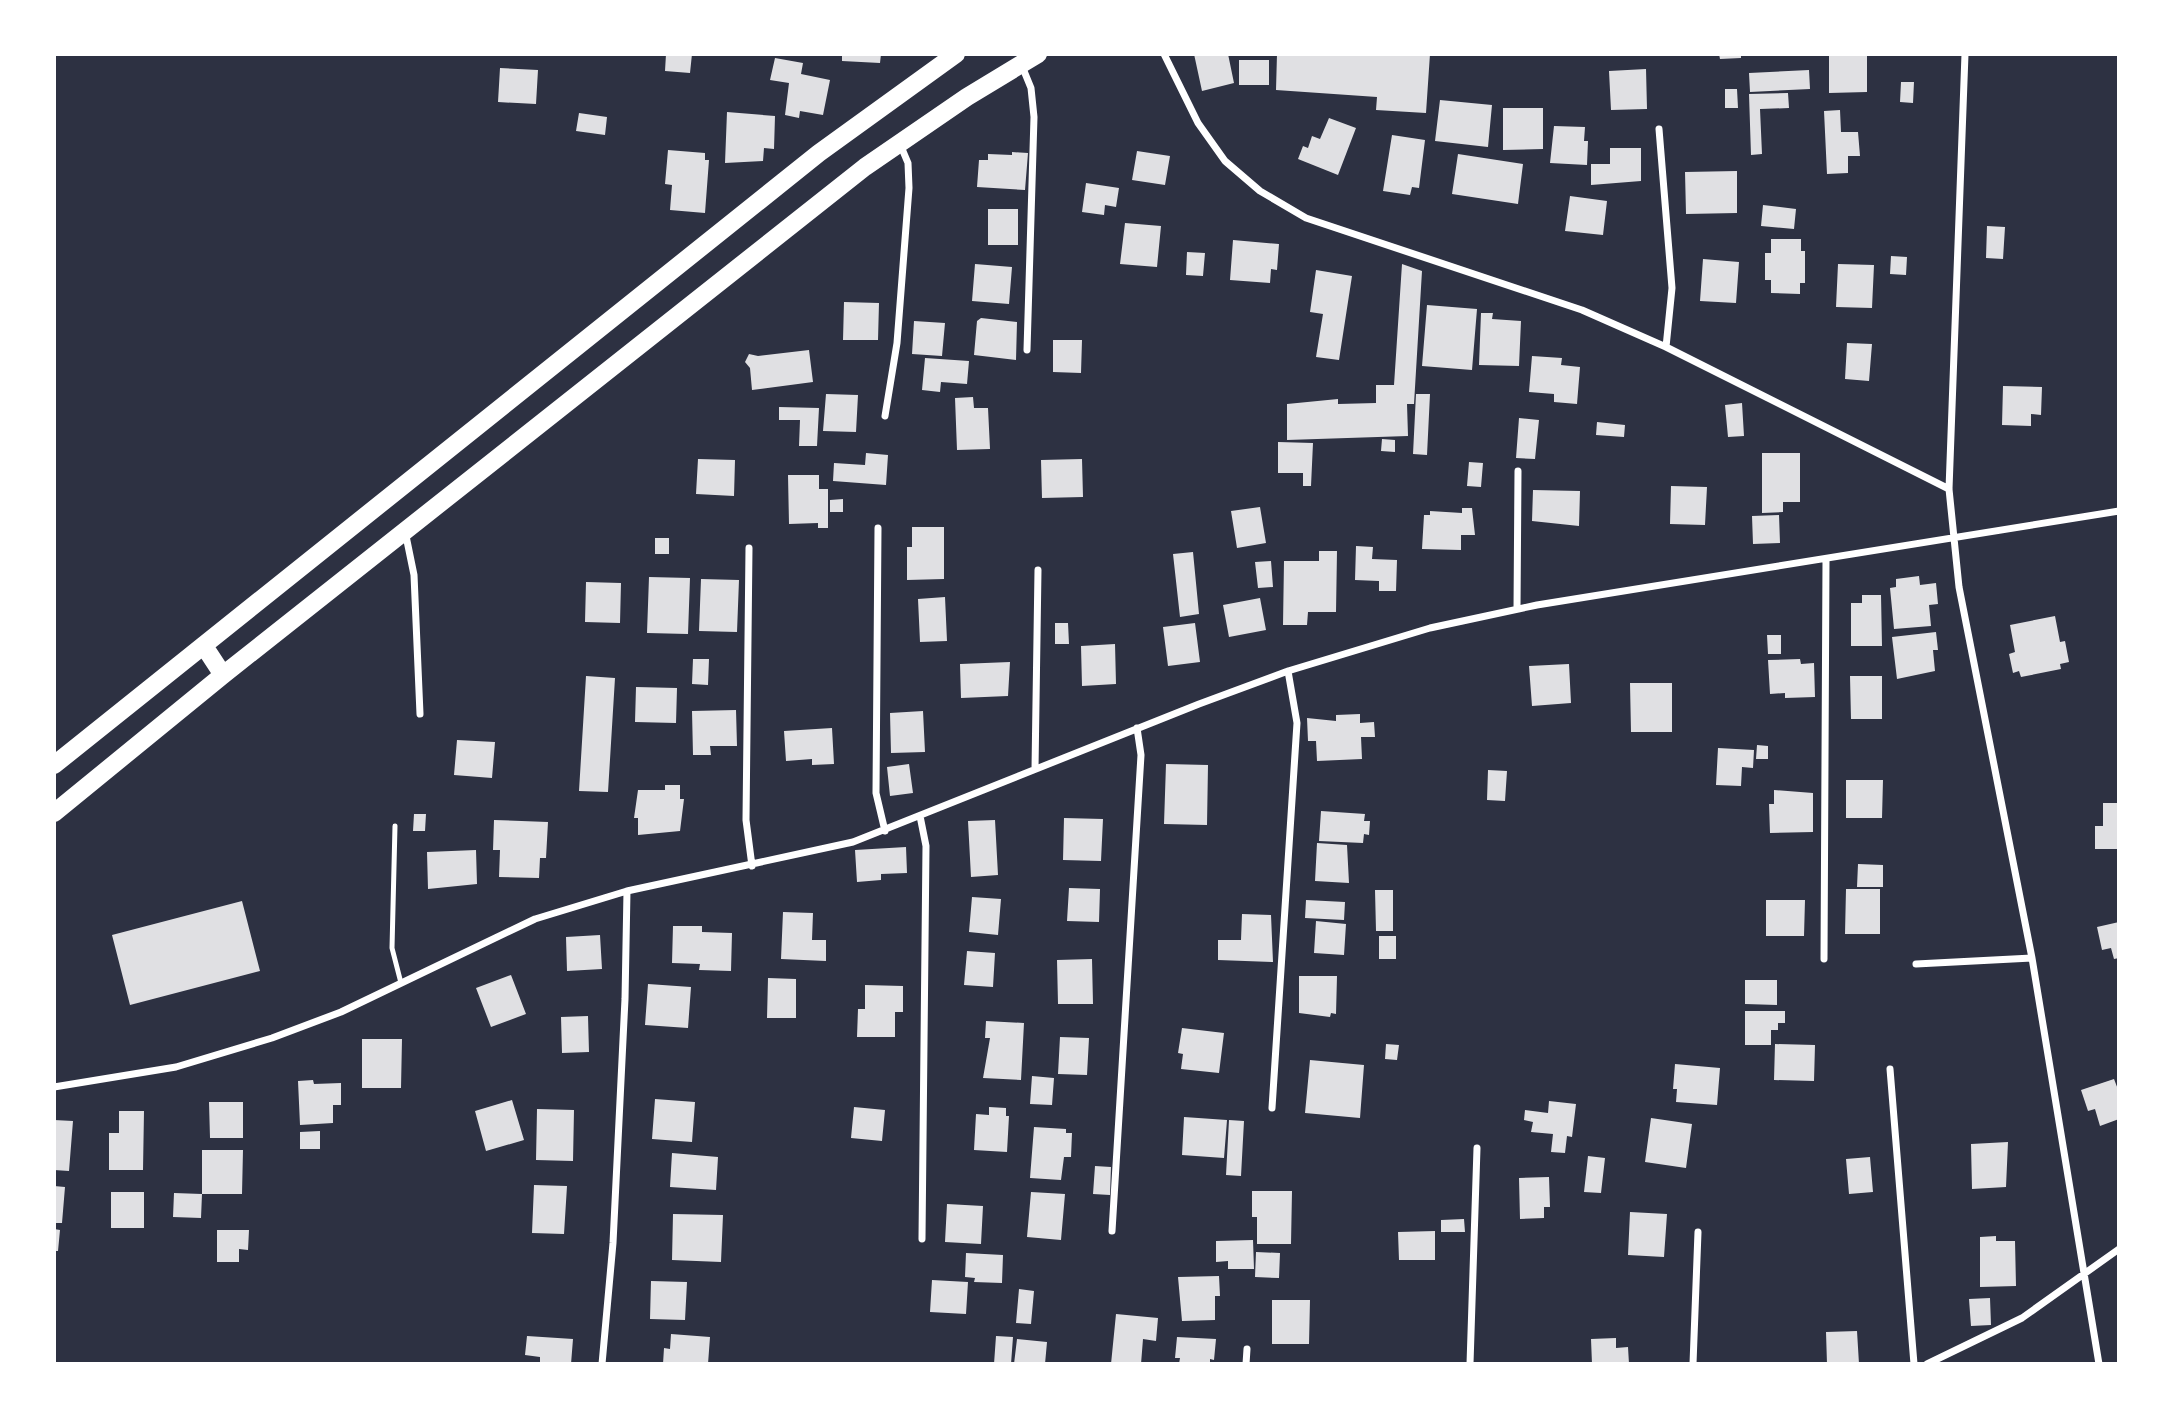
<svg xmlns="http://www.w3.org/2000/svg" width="2173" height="1418" font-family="'Titillium Web',sans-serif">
  <rect width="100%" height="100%" fill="#2d3142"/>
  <path fill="#e0e0e3" d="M666,54H692L690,73L665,71Z
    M842,54H881L880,63L842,61Z
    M1194,54H1228L1234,83L1202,91Z
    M1277,54H1430L1426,113L1376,110L1377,97L1276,90Z
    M1719,54H1741V58L1720,59Z
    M1829,54H1867V92L1829,93Z
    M775,58L803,63L801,74L830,80L823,115L800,111L799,118L785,115L789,83L770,80Z
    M1239,60H1269V85H1239Z
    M500,68L538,70L536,104L498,102Z
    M1646,69L1647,109L1611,110L1609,71Z
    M1809,70L1810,89L1750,92L1749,73Z
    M1901,82H1914L1913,103L1900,102Z
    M1725,89H1737L1738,108H1725Z
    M1788,93L1789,108L1760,109L1762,154L1751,155L1749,94Z
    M1440,100L1492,105L1488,147L1435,141Z
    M1503,108H1543V149L1503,150Z
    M1840,110L1841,132H1858L1860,156H1848V173L1827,174L1824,111Z
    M727,112L775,116L774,149L764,148L763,161L725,163Z
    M579,113L607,117L605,135L576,131Z
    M1329,118L1356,128L1338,175L1298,159L1303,146L1308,148L1312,136L1320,139Z
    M1554,126L1585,127L1584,141H1588L1587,165L1550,163Z
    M1392,135L1425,140L1419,188L1412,187L1410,195L1383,191Z
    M1610,148H1641V181L1591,185V164H1610Z
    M668,150L705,153V160H709L705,213L670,210L672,185L665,184Z
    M1137,151L1170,156L1165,185L1132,180Z
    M1012,152L1028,153L1025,190L977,187L979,160H988V154L1012,155Z
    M1458,154L1523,164L1518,204L1452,194Z
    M1737,171V213L1686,214L1685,172Z
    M1086,183L1119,188L1116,207L1105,205L1104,215L1082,212Z
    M1570,196L1607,201L1603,235L1565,231Z
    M1763,205L1796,209L1794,229L1761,226Z
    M988,209H1018V245H988Z
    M1125,223L1161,226L1157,267L1120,264Z
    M1987,226L2005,227L2003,259L1986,258Z
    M1771,239H1801V251H1805V283H1800V294L1771,293V280H1765V253H1771Z
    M1233,240L1279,244L1277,270L1271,269L1270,283L1230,280Z
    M1187,252L1205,253L1203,276L1186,275Z
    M1891,256L1907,257L1906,275L1890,274Z
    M1703,259L1739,262L1736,303L1700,301Z
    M975,264L1012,267L1009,304L972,301Z
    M1402,264L1422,271L1414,404H1407L1408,436L1287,440V404L1338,399V404L1376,403V385H1394Z
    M1838,264L1874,265L1872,308L1836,307Z
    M1316,270L1352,276L1339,360L1316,357L1323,314L1310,312Z
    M844,302L879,303L878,340H843Z
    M1427,305L1477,309L1472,370L1422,366Z
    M1481,313H1493L1492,319L1521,321L1519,366L1479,365Z
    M981,318L1017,322L1016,360L974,355L977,321Z
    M914,321L945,323L942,356L912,354Z
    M1053,340H1082L1081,373L1053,372Z
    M1847,343L1872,344L1869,381L1845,379Z
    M809,350L813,382L752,390L750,368L745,362L749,354L758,356Z
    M1532,356L1562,358L1561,365L1580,367L1577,404L1554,402V394L1529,392Z
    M925,358L969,361L967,384L941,382L940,392L922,390Z
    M2003,386L2042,387L2041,415L2031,414V426L2002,425Z
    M826,394L858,395L856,432L823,431Z
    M1416,394H1430L1427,455L1413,454Z
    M973,397L974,408H988L990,449L957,450L955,398Z
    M1742,403L1744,436L1728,437L1725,405Z
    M779,407L819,408L817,446H799L800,420H779Z
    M1519,418L1539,420L1535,459L1516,458Z
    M1597,422L1625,425L1624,437L1596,435Z
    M1382,439L1395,440V452L1381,451Z
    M1278,442L1313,443L1311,486H1303V473H1278Z
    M866,453L888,455L886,485L833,481L834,463L865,465Z
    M1762,453H1800V502H1783V512L1762,513Z
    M698,459L735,460L734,496L696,494Z
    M1082,459L1083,497L1042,498L1041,460Z
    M1469,462L1483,463L1481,487L1467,486Z
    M788,475H819V489H828V528H818V523L789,524Z
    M1671,486L1707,487L1705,525L1670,524Z
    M1533,490L1580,491L1579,526L1532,521Z
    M843,499V512H830V500Z
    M1260,507L1266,543L1237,548L1231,511Z
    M1462,508H1472L1475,535H1461V550L1422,549L1424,515H1430V511L1462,513Z
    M1779,515L1780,543L1753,544L1752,516Z
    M912,527H944V579L907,580V547H912Z
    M655,538H669V554H655Z
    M1356,546L1373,547L1372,559L1397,560L1396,591H1379V581L1355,580Z
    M1319,551H1337L1336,612H1308L1307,625H1283L1284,561H1319Z
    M1193,552L1199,614L1180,617L1173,554Z
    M1271,561L1273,587L1258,588L1255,562Z
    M1919,576L1920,585L1936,583L1938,604L1929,605L1931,626L1894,629L1890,588L1896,587V579Z
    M649,577L690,578L688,634L647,633Z
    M701,579L739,580L737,632L699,631Z
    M586,582L621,583L620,623L585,622Z
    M1862,595H1881L1882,646H1851V603H1862Z
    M945,597L947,641L920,642L918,599Z
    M1260,598L1266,630L1229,637L1223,605Z
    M2055,616L2060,642L2065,641L2069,662L2060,664L2061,669L2021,677L2019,671L2013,673L2009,654L2015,652L2010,625Z
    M1055,623H1068L1069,644H1055Z
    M1195,623L1200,662L1168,666L1163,627Z
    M1936,632L1938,650H1933L1935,671L1897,679L1892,637Z
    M1767,635H1781V654H1768Z
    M1115,644L1116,684L1082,686L1081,646Z
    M693,659H709L708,685L692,684Z
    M1800,659L1801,664L1814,663L1815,697L1785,698V693L1770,694L1768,660Z
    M1010,662L1008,696L961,698L960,664Z
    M1569,664L1571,703L1532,706L1529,666Z
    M586,676L615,678L608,792L579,791Z
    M1850,676H1882V719H1851Z
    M1630,683H1672V732H1631Z
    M636,687L677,688L676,723L635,722Z
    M736,710L737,746H710L711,755H693L692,711Z
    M923,711L925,752L891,753L890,713Z
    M1360,714V723L1374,722L1375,737H1361L1362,759L1317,761L1316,741H1308L1307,718L1336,721V715Z
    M832,728L834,764L812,765V759L786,761L784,731Z
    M457,740L495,742L492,778L454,775Z
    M1757,745L1768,746V759H1756Z
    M1718,748L1754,750L1753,768L1742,767L1741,786L1716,785Z
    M909,764L913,793L890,796L887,767Z
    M1166,764L1208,765L1207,825L1164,824Z
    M1488,770L1507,771L1505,801L1487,800Z
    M1846,780H1883L1882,818H1846Z
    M665,785H680V799H684L680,831L638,835V818H634L638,790H665Z
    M1774,790L1813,793V832L1770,833L1769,804H1774Z
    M2103,803H2119V849H2095V826H2103Z
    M1321,811L1365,814L1364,821H1370L1369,835L1364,834L1363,843L1319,841Z
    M414,814H426L425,831H413Z
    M1064,818L1103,819L1101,861L1063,860Z
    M494,820L548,822L546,858H540L539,878L499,877L500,850H493Z
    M995,820L998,875L971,877L968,821Z
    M1317,843L1347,845L1349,883L1315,881Z
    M906,847L907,873L881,874V880L857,882L855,850Z
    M476,850L477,884L428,889L427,852Z
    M1858,864L1883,865V887H1857Z
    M1069,888L1100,889L1099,922L1067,921Z
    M1846,889H1880V934H1845Z
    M1375,890H1393V931H1376Z
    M972,897L1001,899L998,935L969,932Z
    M1306,900L1345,902L1344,920L1305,918Z
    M1766,900H1805L1804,936H1766Z
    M242,901L260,971L130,1005L112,935Z
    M783,912L813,913L812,940H826V961L781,959Z
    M1242,914L1271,915L1273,962L1218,960V940H1241Z
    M1316,921L1346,924L1344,955L1314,953Z
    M2119,922V958L2114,959L2111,948L2102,950L2097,927Z
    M673,926H702V932L732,933L731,971L699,970L700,964L672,963Z
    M600,935L602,969L567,971L566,937Z
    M1379,936H1396V959H1379Z
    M967,951L995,953L993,987L964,985Z
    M1092,959L1093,1004H1058L1057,960Z
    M511,975L526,1014L491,1027L476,988Z
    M1299,976H1337L1336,1014L1331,1013L1330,1017L1299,1013Z
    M768,978L796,979V1018H767Z
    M1745,980H1777V1005L1745,1004Z
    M648,984L691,987L688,1028L645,1025Z
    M865,985L903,986V1012H895V1037H857L858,1009H865Z
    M1745,1011H1785V1023H1778V1030H1771V1045H1745Z
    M588,1016L589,1052L562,1053L561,1017Z
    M986,1021L1024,1023L1021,1080L983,1078L990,1038H985Z
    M1182,1028L1224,1033L1219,1073L1181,1069L1183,1054L1178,1053Z
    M1060,1037L1089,1038L1087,1075L1058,1074Z
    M362,1039H402L401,1088H362Z
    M1386,1044L1399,1045L1397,1060L1385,1059Z
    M1775,1044L1815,1045L1814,1081L1774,1080Z
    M1310,1060L1364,1065L1360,1118L1305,1113Z
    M1675,1064L1720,1068L1717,1105L1676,1102L1677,1089H1673Z
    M1032,1076L1054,1078L1052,1105L1030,1104Z
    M2114,1079L2119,1092V1119L2100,1126L2095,1109L2088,1111L2081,1090Z
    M313,1080L314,1084L341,1083V1105H333V1123L300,1125L298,1081Z
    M655,1099L695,1102L692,1142L652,1139Z
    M512,1100L524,1140L486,1151L475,1111Z
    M1549,1101L1576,1104L1572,1137L1567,1136L1565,1153L1551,1152L1553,1134L1531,1132L1533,1122L1524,1120L1525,1110L1548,1113Z
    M209,1102H243V1138H210Z
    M854,1107L885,1110L882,1141L851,1138Z
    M989,1107L1006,1108V1116H1009L1007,1152L974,1150L976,1114L989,1115Z
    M537,1109L574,1110L573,1161L536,1160Z
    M119,1111H144L143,1170H109V1133H119Z
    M1184,1117L1227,1120L1224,1158L1182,1155Z
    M1651,1118L1692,1124L1686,1168L1645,1162Z
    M54,1120L73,1121L69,1171L54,1170Z
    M1229,1120L1244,1121L1241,1176L1226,1175Z
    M1034,1127L1066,1129V1133H1072L1071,1157H1064L1061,1180L1030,1178Z
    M320,1131V1149H300V1132Z
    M2008,1142L2006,1187L1972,1189L1971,1144Z
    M202,1150H243L242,1194H202Z
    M672,1153L718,1157L716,1190L670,1187Z
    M1588,1156L1605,1158L1601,1193L1584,1192Z
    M1870,1157L1873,1192L1849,1194L1846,1159Z
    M1095,1166L1111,1167L1110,1195L1093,1194Z
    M1549,1177L1550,1207H1544V1218L1520,1219L1519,1178Z
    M534,1185L567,1186L564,1234L532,1233Z
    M54,1186L65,1187L62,1223H54Z
    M1252,1191H1292L1291,1244H1257V1217H1252Z
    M111,1192H144V1228H111Z
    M1031,1192L1065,1194L1061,1240L1027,1237Z
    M174,1193L202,1194L201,1218L173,1217Z
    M947,1204L983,1206L981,1244L945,1242Z
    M1630,1212L1667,1214L1664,1257L1628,1255Z
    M673,1214L723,1215L721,1262L672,1260Z
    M1464,1219L1465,1232H1441V1220Z
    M54,1229L60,1230L58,1251H54Z
    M217,1230H249L248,1250L239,1249V1262H217Z
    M1435,1231V1260H1399L1398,1232Z
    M1996,1236V1241H2015L2016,1286L1980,1287V1237Z
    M1253,1240L1254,1269H1228V1261L1216,1262V1241Z
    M1256,1252L1280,1253L1279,1278L1255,1277Z
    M966,1253L1003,1255L1002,1283L974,1282L975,1278L965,1277Z
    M1219,1276L1220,1296H1215V1320L1182,1321L1178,1277Z
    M932,1280L968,1282L966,1314L930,1312Z
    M651,1281L687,1282L685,1320L650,1319Z
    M1019,1289L1034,1291L1031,1324L1016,1323Z
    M1990,1298L1991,1325L1971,1326L1969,1299Z
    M1272,1300H1310L1309,1344H1272Z
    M1116,1314L1158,1318L1156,1341L1143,1339L1141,1364H1111Z
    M1857,1331L1859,1364H1827L1826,1332Z
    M671,1334L710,1337L708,1364H663L664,1348L670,1349Z
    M527,1336L573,1339L571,1364H540V1357L525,1355Z
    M996,1336L1013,1337L1011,1364H994Z
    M1177,1337L1216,1339L1214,1360L1210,1359V1364H1179L1180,1358H1175Z
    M1616,1338V1348L1628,1347L1629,1364H1592L1591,1339Z
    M1017,1339L1047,1342L1045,1364H1014Z"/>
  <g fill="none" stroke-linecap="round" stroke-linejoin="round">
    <path stroke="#fff" stroke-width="5" d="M395,826L392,948L401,983"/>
    <path stroke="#fff" stroke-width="7" d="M1164,54L1198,123L1225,161L1260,191L1306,218L1582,310L1666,347L1949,489
      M1022,66L1031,88L1034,117L1027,350
      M1659,129L1672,288L1666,347
      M885,416L897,343L909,188L908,163L900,144
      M878,528L876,793L885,831
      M405,531L414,575L420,714
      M749,548L746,820L752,866
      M1517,609L1518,471
      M1035,769L1038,570
      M920,816L926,846L922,1239
      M2032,958L2099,1364
      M1824,959L1826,560
      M1916,964L2032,958L1959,587L1949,489L1965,54
      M1890,1069L1914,1364
      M54,1087L176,1067L272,1038L341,1012L535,919L627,891L853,842L1199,704L1288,671L1430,628L1537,605L2119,511
      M1272,1108L1297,723L1288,671
      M1112,1231L1141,755L1137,728
      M602,1364L613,1243L625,999L627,891
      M1246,1364L1247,1349
      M1470,1364L1477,1148
      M1693,1364L1698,1232
      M1927,1364L2022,1318L2119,1249"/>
    <path stroke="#fff" stroke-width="18" d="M204,646L223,675
      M54,765L819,153L956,54
      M54,813L223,675L865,167L967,97L1038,54"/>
  </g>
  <rect width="2173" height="1418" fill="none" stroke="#ffffff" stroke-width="112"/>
</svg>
